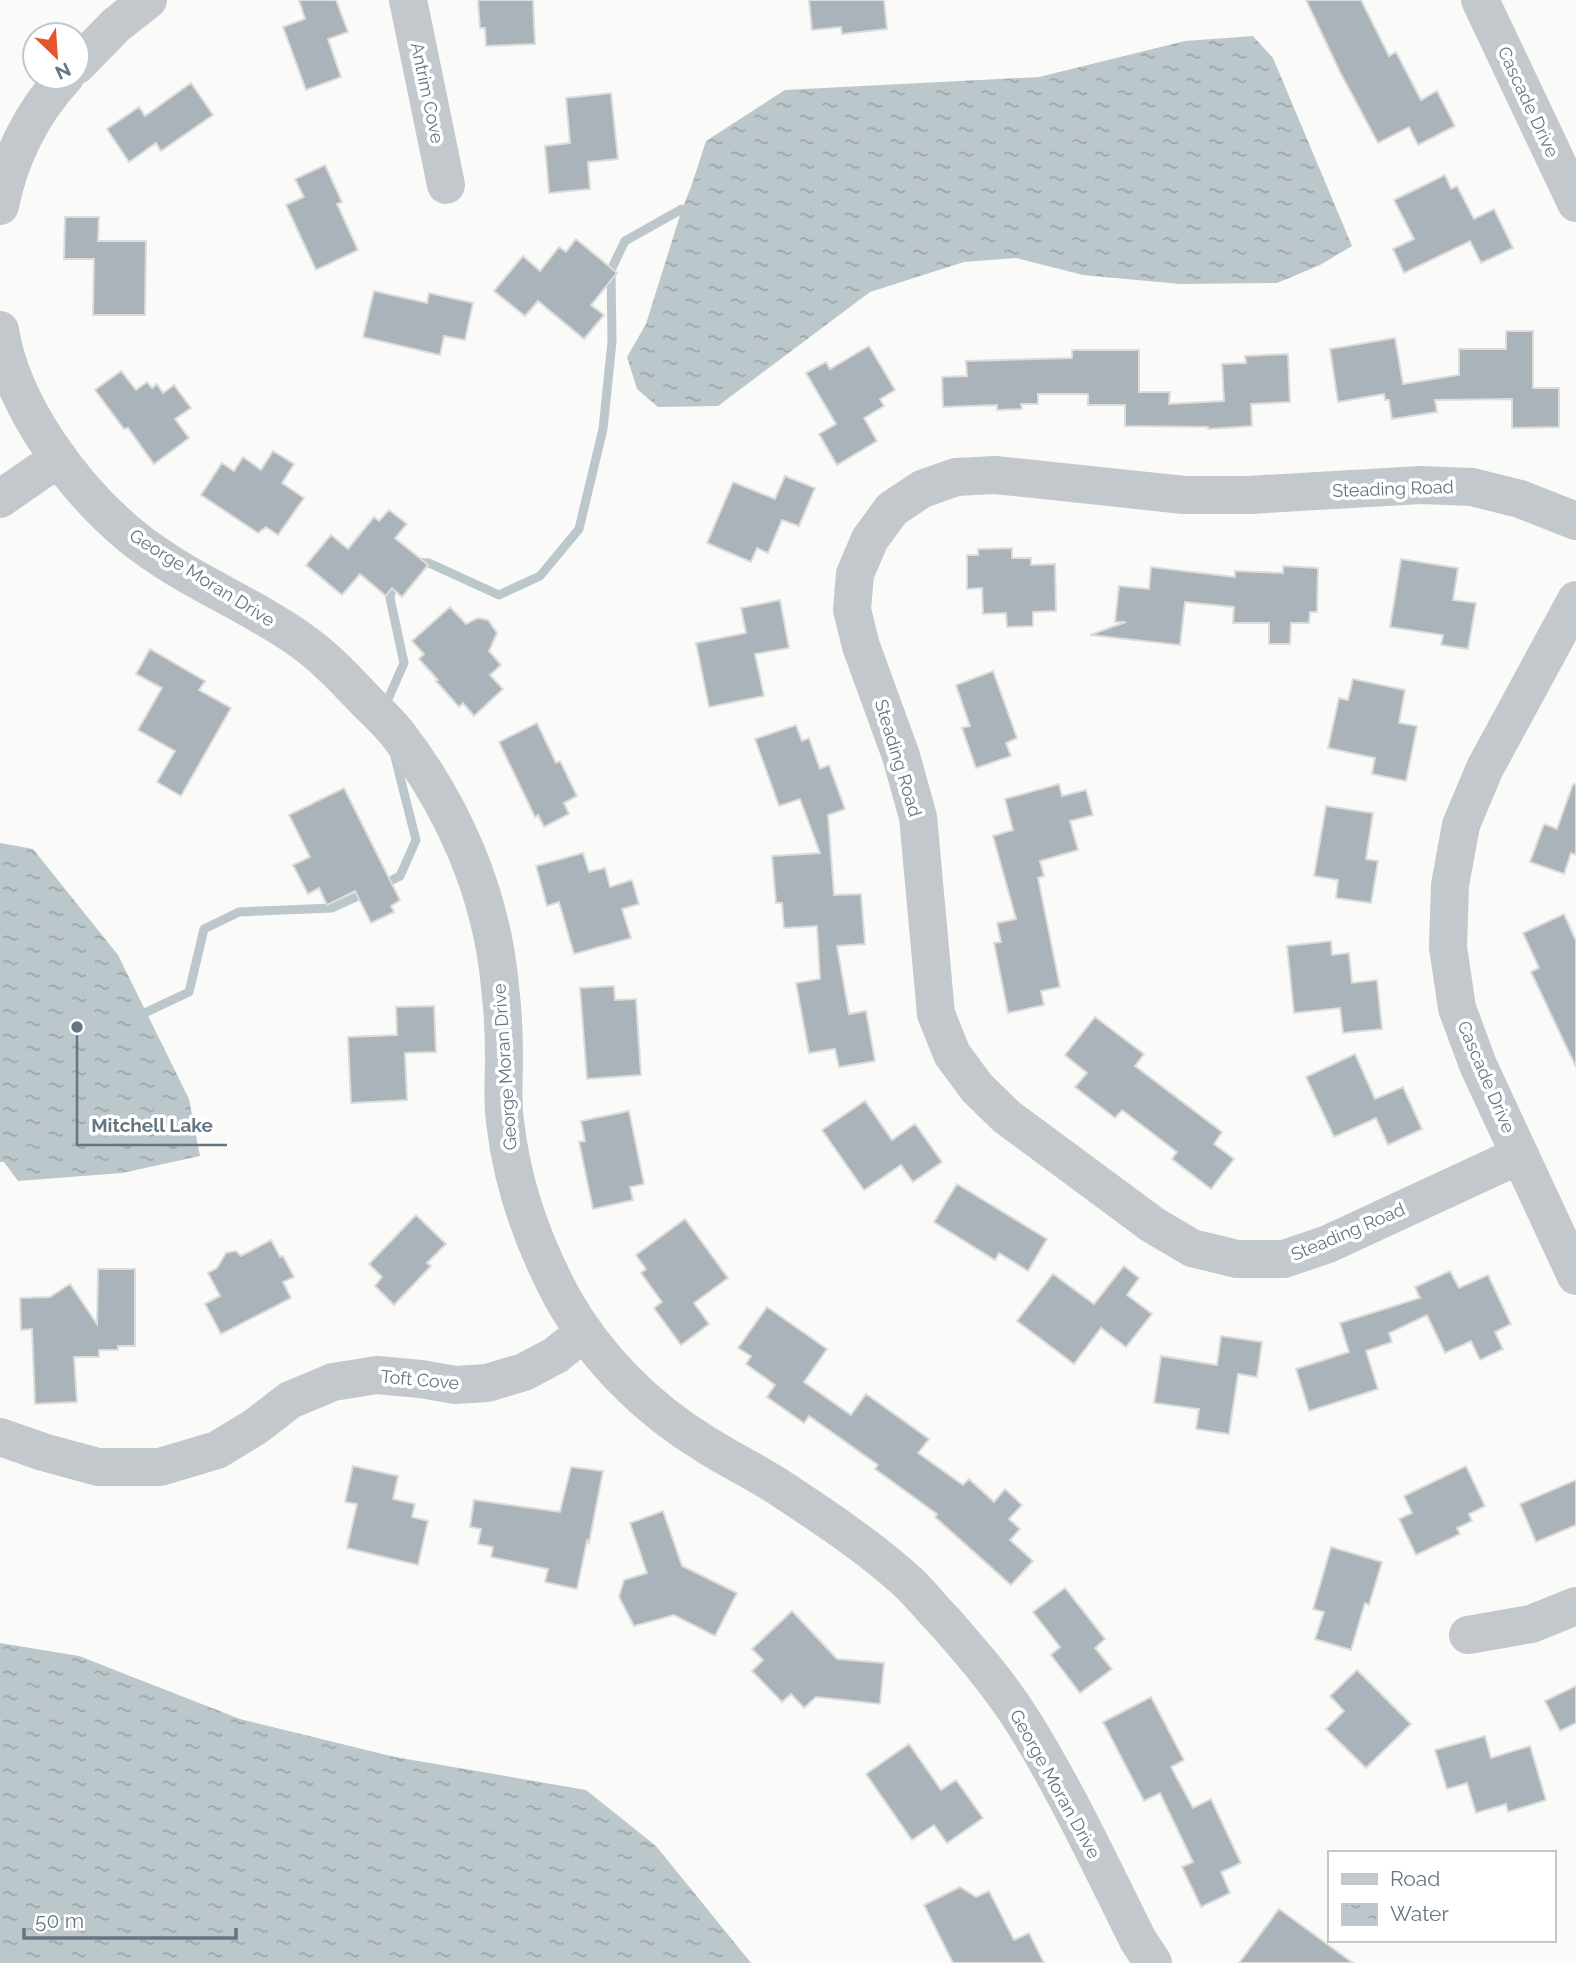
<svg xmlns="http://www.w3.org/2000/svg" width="1576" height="1963" font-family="Raleway,sans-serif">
  <defs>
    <pattern id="water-ripples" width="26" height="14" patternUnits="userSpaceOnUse" patternTransform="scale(1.75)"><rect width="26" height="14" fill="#bbc7cb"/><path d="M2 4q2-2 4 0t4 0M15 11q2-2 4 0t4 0" fill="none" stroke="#9ca6aa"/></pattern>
  </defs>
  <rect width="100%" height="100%" fill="#fafaf8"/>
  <path fill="url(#water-ripples)" d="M1253,36L1273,58L1352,246L1320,265L1277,283L1180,284L1083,275L1016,258L964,262L870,292L718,406L658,407L637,389L627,357L646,324L682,209L691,187L706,141L785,90L1039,77L1185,41Z
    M0,843L33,849L118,955L189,1099L200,1156L122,1173L18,1181L4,1162H0Z
    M0,1643L79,1656L240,1719L395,1757L586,1790L656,1846L751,1963H0Z"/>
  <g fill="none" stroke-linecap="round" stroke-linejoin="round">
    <path stroke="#bbc7cb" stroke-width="9" d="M414,562L429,563L499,595L540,576L579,529L603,429L612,342L611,270L625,241L682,209
      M385,706L404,663L390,598L393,578
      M380,886L400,876L416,840L395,757
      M136,1017L189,992L204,929L239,912L332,908L367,892"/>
  </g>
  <path fill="#aab3b9" stroke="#dcdcda" stroke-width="2" d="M299,0H336L348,32L328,39L341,77L306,90L283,27L305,19Z
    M478,0H533L535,44L486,46L485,28H480Z
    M809,0H884L887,29L842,34L841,27L812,30Z
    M1306,0H1361L1389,56L1396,52L1421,100L1437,91L1455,126L1418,145L1409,127L1378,143L1340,72Z
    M191,83L213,115L161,151L156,143L129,162L107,129L139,107L145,116Z
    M611,93L618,159L588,162L590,189L549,193L545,146L570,143L566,98Z
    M325,165L342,202L337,204L358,250L316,270L286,205L304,197L295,179Z
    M1445,175L1451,189L1457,186L1474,219L1494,209L1513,248L1481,263L1470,241L1404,273L1393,249L1414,239L1394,200Z
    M65,217H99L98,241H146L145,315H93L94,259H64Z
    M576,239L617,273L591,305L604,315L584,339L538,301L525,316L494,291L523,256L540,271L559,247L566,252Z
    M374,291L427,303L429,293L473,303L465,340L444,336L440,355L363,337Z
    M1506,331H1533V388H1559V427L1512,428V399L1435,400L1437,412L1392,419L1389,400H1385L1384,394L1338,402L1330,349L1395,338L1403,384L1459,375V349H1506Z
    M869,346L895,390L880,399L884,406L864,418L877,441L837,465L819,434L836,424L806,373L826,362L830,369Z
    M1072,350H1139V392H1170L1169,404L1224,401L1222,364L1246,363L1245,356L1288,354L1290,402L1251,404L1252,426L1208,429V427L1125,426V405H1088V394H1038V404H1021L1022,409L997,410V405L943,407L942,377L967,376L966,361L1072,358Z
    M121,371L136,390L147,382L152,388L157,384L163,393L174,385L191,408L175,419L189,438L154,464L128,428L124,429L95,390Z
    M273,451L294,464L282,483L304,498L278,535L266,527L258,533L201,495L222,463L234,471L243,457L261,470Z
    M785,476L815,488L799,526L782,520L768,553L757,548L751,562L707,543L733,482L775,499Z
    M389,510L407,524L395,538L428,565L402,597L392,588L386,596L360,574L342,595L306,565L331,535L348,549L374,517L379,521Z
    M1012,548V558H1031V565L1055,564L1056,611L1033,612V626L1007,627L1006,613L983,614L982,588L967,589V555H978V549Z
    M1401,559L1458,568L1453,600L1476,603L1468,649L1441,645L1443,635L1390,627Z
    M1283,566L1318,568L1317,612H1310L1309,623H1291L1290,644H1269V623H1233L1234,607L1185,602L1180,645L1090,635L1126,622H1115L1119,586L1149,589L1151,567L1235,577V571L1283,573Z
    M780,600L789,648L755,654L764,696L709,707L696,643L746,633L741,608Z
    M450,607L466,624L478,618L488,620L497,633L489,651L501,665L490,675L503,689L474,716L463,703L459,707L436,681L438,680L419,659L424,654L412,641Z
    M150,649L205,681L199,690L231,708L181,796L157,782L175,751L138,730L162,688L136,674Z
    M993,671L1017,738L1006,743L1011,756L976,768L962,728L970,726L956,685Z
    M1353,679L1405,690L1399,723L1417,726L1406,781L1372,774L1375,758L1328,748L1339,698L1348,700Z
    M537,723L556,763L560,761L577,796L564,803L569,814L544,827L538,815L535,817L499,742Z
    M796,725L802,741L809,738L820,769L829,765L845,809L828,815L834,895L861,894L865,944L837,946L849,1014L866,1011L875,1061L839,1067L835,1049L809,1053L796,983L820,979L817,926L784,928L782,903H776L772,856L820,853L800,799L779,806L755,739Z
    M1059,784L1062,796L1086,790L1093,815L1070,821L1078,850L1040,861L1044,876L1038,878L1060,987L1041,991L1044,1005L1008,1013L994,943L1001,942L997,923L1016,919L993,836L1013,830L1005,799Z
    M1573,784L1576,785V855L1571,853L1564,874L1530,862L1544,824L1557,829Z
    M344,788L400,900L391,906L394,912L371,923L355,891L327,905L319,888L308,894L293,865L310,857L289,815Z
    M1326,806L1373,813L1366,859L1378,861L1371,903L1336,898L1338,880L1314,876Z
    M583,853L589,872L605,868L610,887L632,880L639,904L622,909L631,938L574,954L559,902L547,906L536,866Z
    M1564,914L1576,941V1067L1531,972L1539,968L1523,933Z
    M1331,941L1332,955L1349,953L1352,983L1377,980L1382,1029L1343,1033L1340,1008L1294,1013L1287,946Z
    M614,986L615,1000L636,999L641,1075L587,1079L580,988Z
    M434,1006L436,1052L405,1053L407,1100L351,1103L348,1037L397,1035L396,1007Z
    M1095,1017L1144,1054L1135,1066L1222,1132L1214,1144L1234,1159L1211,1189L1172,1159L1177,1152L1122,1110L1115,1118L1075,1087L1087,1073L1065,1055Z
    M1355,1054L1375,1099L1403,1087L1422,1129L1388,1145L1376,1118L1334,1137L1306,1077Z
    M865,1101L892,1140L915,1124L942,1162L913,1182L901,1165L864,1190L822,1130Z
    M629,1111L644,1184L630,1187L633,1200L593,1209L579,1142L585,1141L581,1121Z
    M957,1184L1047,1239L1028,1271L999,1253L995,1260L934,1222Z
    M416,1215L446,1244L427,1263L431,1266L394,1305L375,1286L382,1277L369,1264Z
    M685,1219L728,1278L694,1303L709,1324L681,1345L654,1308L662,1302L641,1273L646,1269L636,1255Z
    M271,1240L280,1257L283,1256L294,1277L283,1282L291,1298L221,1334L205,1304L220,1296L208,1273L217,1268L226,1253L236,1251L241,1256Z
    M1124,1266L1139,1278L1127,1295L1152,1314L1126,1347L1101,1328L1074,1364L1017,1321L1053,1274L1094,1304Z
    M98,1269H135V1346H118V1350H99V1357H74L77,1402L35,1404L32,1329L21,1330L20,1298L50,1297L70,1284L97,1324Z
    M1450,1271L1459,1288L1488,1275L1511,1324L1495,1332L1503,1349L1480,1360L1471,1341L1445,1353L1427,1315L1389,1333L1392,1342L1366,1351L1378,1389L1309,1411L1296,1369L1349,1352L1340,1323L1420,1298L1415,1287Z
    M767,1307L827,1349L804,1382L851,1415L866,1394L929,1439L918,1453L963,1485L969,1479L994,1502L1005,1489L1022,1505L1009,1519L1020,1529L1010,1540L1033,1561L1011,1585L935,1517L937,1514L875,1469L878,1465L809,1416L804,1423L767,1397L775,1385L746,1364L751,1356L738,1348Z
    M1221,1336L1262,1342L1257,1377L1238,1374L1229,1434L1196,1429L1199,1409L1154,1403L1161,1356L1217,1365Z
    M353,1466L398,1476L393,1499L415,1504L412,1517L428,1521L418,1565L347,1548L357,1504L345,1502Z
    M1466,1466L1485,1506L1469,1514L1472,1521L1457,1528L1460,1534L1416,1555L1399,1519L1412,1513L1404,1496Z
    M571,1467L603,1471L589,1543L587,1540L577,1589L545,1582L548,1569L491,1557L493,1547L478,1544L481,1529L470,1527L474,1500L560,1512Z
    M1576,1480V1525L1536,1542L1520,1504Z
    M663,1511L682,1566L737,1593L715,1636L674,1615L634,1626L619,1597L624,1580L647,1573L630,1523Z
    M1331,1547L1382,1562L1369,1605L1365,1603L1351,1650L1315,1639L1324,1612L1313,1609Z
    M1065,1588L1105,1639L1095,1648L1112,1669L1080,1693L1051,1655L1060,1647L1033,1612Z
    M792,1611L837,1659L884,1663L880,1704L816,1697L804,1708L791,1694L782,1702L752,1671L763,1660L752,1649Z
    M1357,1670L1411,1724L1366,1768L1326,1729L1344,1711L1330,1696Z
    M1576,1686V1723L1560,1731L1545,1701Z
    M1151,1697L1184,1760L1171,1767L1193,1808L1211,1799L1241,1863L1221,1872L1230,1893L1201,1907L1182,1867L1193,1862L1160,1793L1144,1801L1103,1722Z
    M1485,1736L1491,1758L1530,1746L1546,1800L1508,1812L1506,1804L1476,1813L1467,1783L1447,1789L1435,1750Z
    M909,1744L941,1790L956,1780L983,1818L947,1843L934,1825L912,1840L866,1774Z
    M960,1887L976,1897L989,1891L1014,1940L1029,1933L1044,1963H953L924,1905Z
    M1279,1909L1353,1963H1239Z"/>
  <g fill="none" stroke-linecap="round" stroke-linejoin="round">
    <path stroke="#c3c8cc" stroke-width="38" d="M408,0L446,185
      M1480,0L1576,203
      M77,65L116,25L148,0
      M0,206C9,159 32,112 65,77
      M0,330C12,406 73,488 131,536C182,578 245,601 299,639C324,656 346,680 367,702C377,712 387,721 396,732C453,805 492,894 500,987C503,1011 504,1035 504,1059C504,1080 502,1101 505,1121C512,1185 532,1241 562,1297C595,1357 647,1409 705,1444C728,1459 754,1471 777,1486C821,1515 871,1548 910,1584C922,1596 933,1610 945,1622C972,1653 1000,1685 1022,1720C1066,1790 1101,1866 1138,1940L1153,1963
      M0,499L59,458
      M1576,600L1485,768L1461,825L1450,885L1448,947L1457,1008L1478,1065L1576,1276
      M1520,1155L1328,1244L1284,1259H1237L1192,1248L1153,1225L1007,1117L977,1088L952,1054L936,1014L918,817L901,756L861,646L852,610L855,574L870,539L892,509L922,489L956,477L995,475L1184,495H1248L1421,485L1472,487L1520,499L1576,521
      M0,1437L43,1452L98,1467H160L217,1450L255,1427L290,1400L333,1382L377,1375L421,1379L455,1385L487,1383L524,1372L556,1355L584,1332
      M1468,1635L1531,1624L1576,1606"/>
  </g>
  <g text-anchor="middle" stroke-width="7" stroke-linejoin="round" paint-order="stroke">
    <g font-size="18" fill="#657683" stroke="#fff">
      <text transform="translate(427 93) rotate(78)" y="6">Antrim Cove</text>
      <text transform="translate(1528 102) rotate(65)" y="6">Cascade Drive</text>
      <text transform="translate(1393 489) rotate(-2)" y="6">Steading Road</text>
      <text transform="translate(202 578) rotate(32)" y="6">George Moran Drive</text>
      <text transform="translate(898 758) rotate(73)" y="6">Steading Road</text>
      <text transform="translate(505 1067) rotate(-94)" y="6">George Moran Drive</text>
      <text transform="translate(1486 1077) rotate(67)" y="6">Cascade Drive</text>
      <text transform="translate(1348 1232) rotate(-23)" y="6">Steading Road</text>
      <text transform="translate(420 1380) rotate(5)" y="6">Toft Cove</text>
      <text transform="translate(1055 1784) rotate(61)" y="6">George Moran Drive</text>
    </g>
  </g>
  <path fill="none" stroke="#657683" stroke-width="2.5" d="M77 1027L77 1145H227"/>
  <circle fill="#657683" stroke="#fff" stroke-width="2.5" cx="77" cy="1027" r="7"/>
  <g font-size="19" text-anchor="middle" font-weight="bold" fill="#657683" stroke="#fff" stroke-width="7" stroke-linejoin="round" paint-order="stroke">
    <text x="152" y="1132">Mitchell Lake</text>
  </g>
  <rect x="1328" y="1851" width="228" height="91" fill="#ffffff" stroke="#c1c8cd" stroke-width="2"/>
  <rect x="1342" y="1874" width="35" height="10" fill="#c3c8cc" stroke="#c1c8cd" stroke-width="2"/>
  <text x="1390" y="1886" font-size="21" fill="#657683">Road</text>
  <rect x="1342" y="1904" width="35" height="21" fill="url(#water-ripples)" stroke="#c1c8cd" stroke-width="2"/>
  <text x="1390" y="1921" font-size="21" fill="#657683">Water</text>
  <g transform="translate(56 56) rotate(155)"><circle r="33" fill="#ffffff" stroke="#c1c8cd" stroke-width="2"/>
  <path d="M0-5L12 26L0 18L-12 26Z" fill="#e4572e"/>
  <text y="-10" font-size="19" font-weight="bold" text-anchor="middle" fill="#657683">N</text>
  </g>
  <path d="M24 1928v10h212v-10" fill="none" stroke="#657683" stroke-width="3.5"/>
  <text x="35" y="1928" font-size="21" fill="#657683" stroke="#ffffff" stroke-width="5" paint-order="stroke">50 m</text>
</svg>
